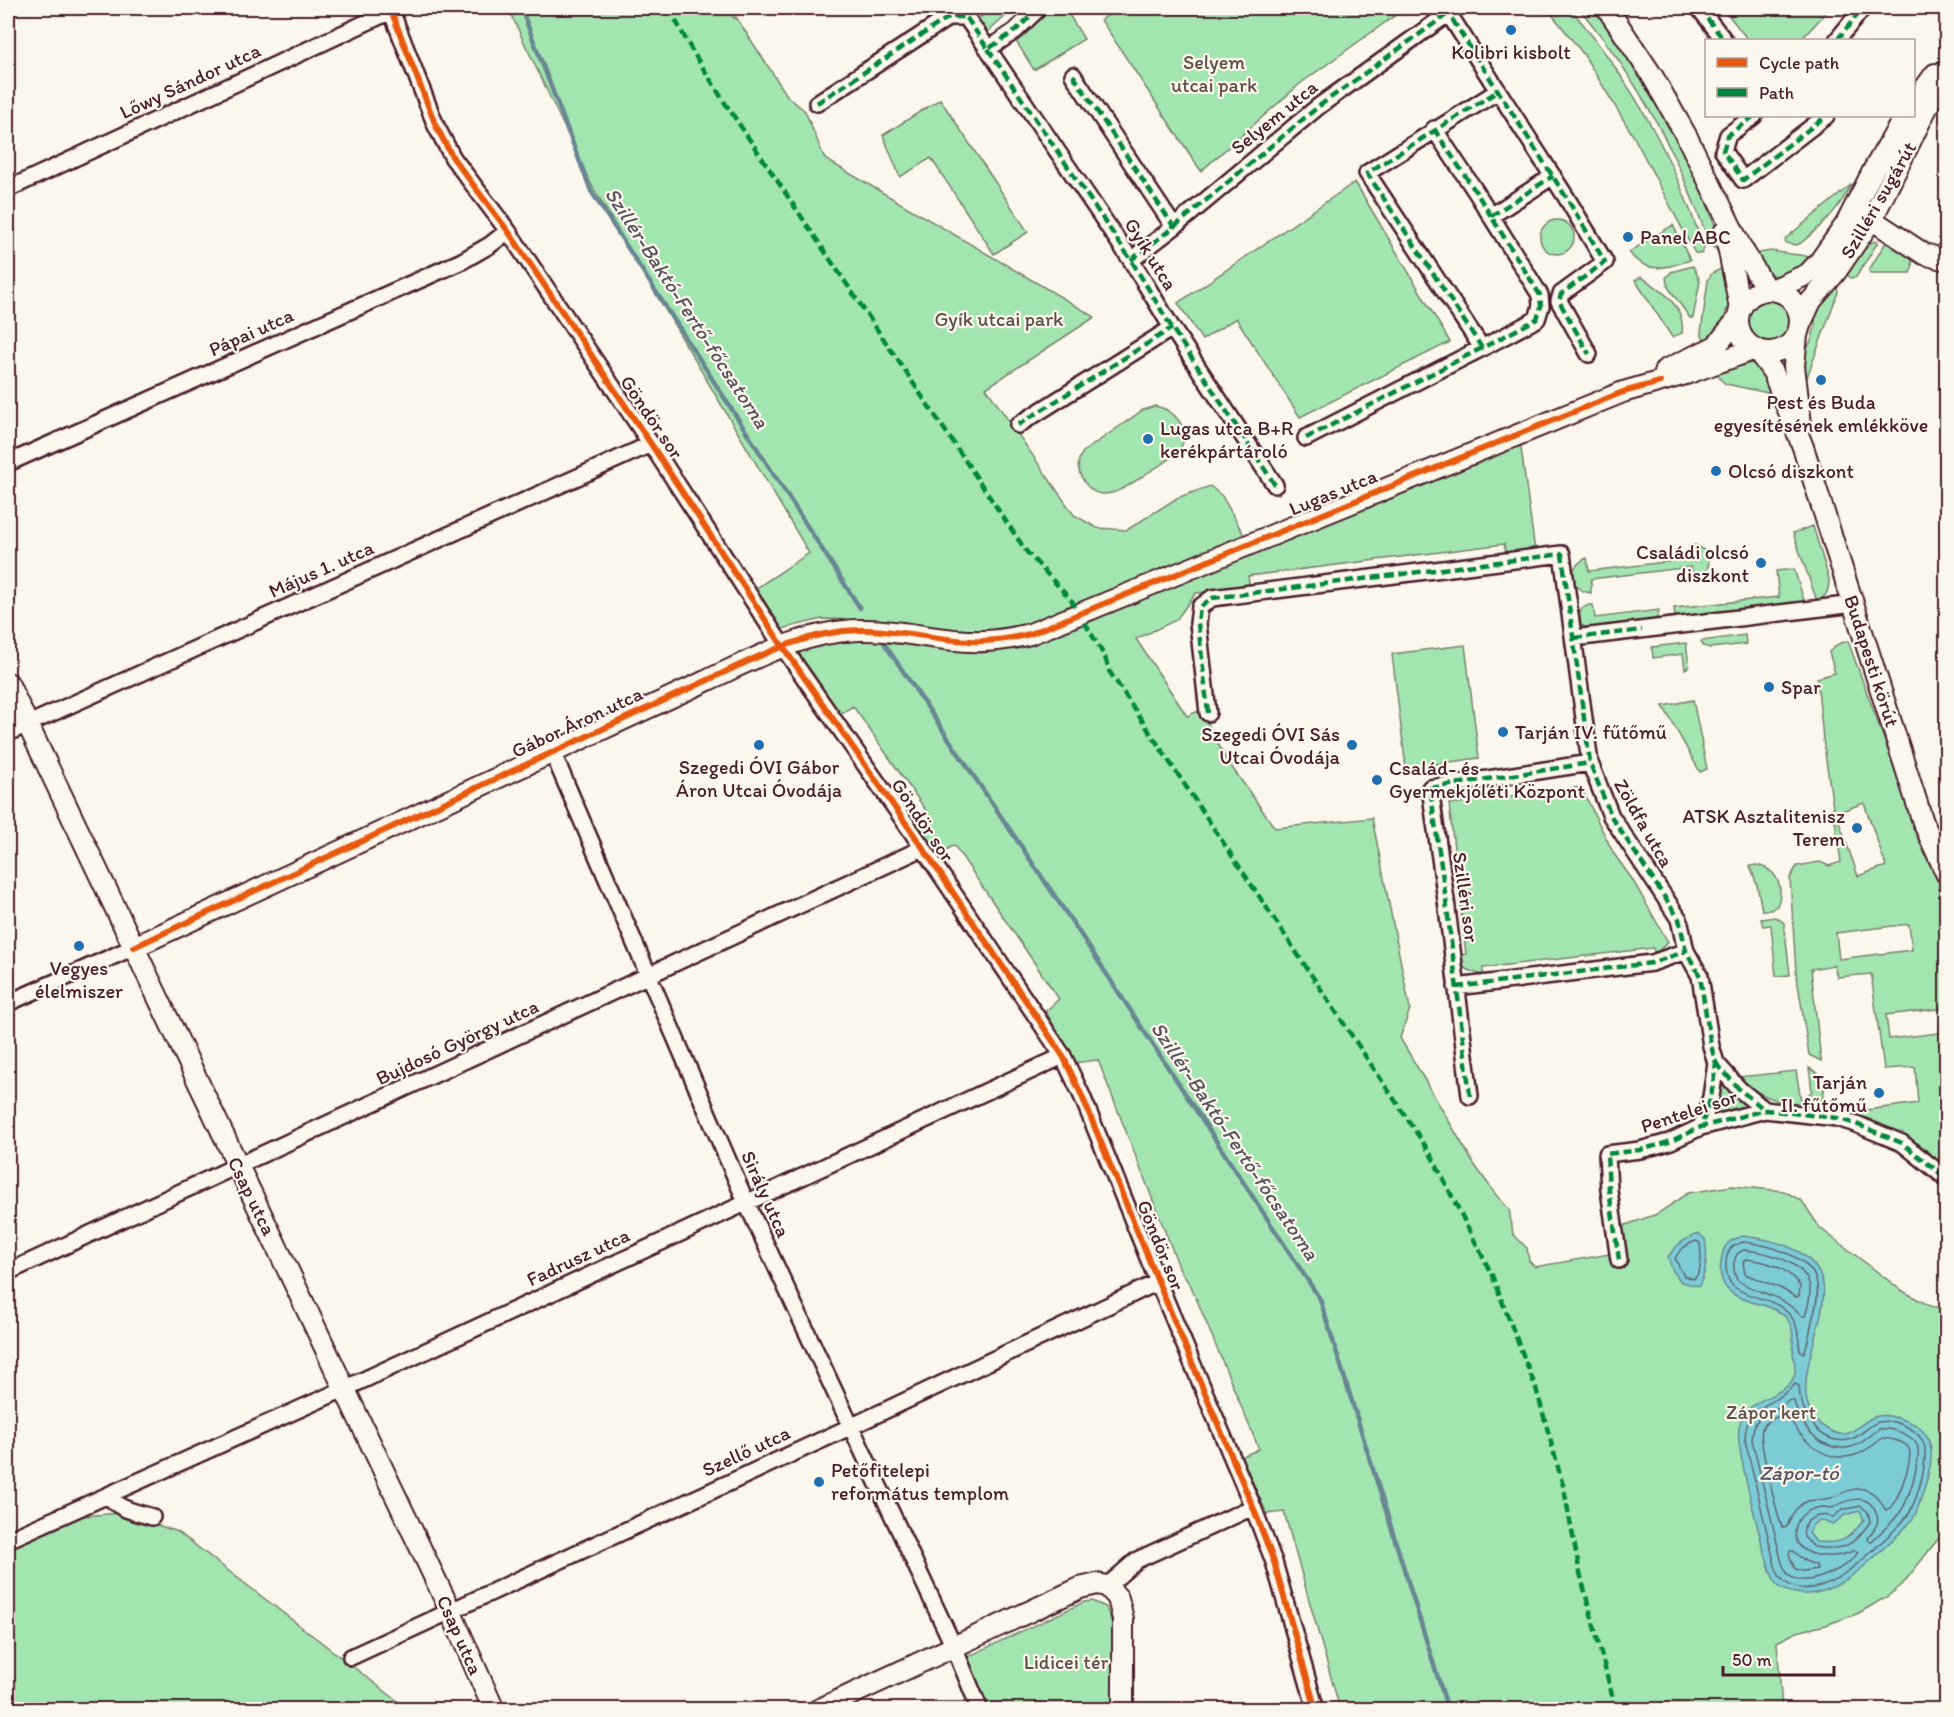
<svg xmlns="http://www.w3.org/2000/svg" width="1954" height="1717" font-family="Itim,sans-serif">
  <rect width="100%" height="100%" fill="#fbf7ec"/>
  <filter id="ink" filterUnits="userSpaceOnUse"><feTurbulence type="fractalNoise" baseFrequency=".0167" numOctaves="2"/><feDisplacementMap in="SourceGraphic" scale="12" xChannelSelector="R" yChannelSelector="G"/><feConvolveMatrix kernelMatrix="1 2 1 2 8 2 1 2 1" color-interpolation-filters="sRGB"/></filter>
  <g filter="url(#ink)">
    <path fill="#a3e5b0" stroke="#76826e" stroke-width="1.5" fill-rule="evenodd" d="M508,8H727L734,18L736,17L788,97L805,111L825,159L1095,317L986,388L1074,515L1097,528L1127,530L1177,498L1210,486L1222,496L1245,537L1044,619L1004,630L954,631L872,620L822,619L778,630L752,591L809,553L592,186Z
      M977,8L1008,14L988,32L977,19L982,16Z
      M1051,8H1065L1084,39L1034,70L1016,41Z
      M1119,8H1403L1404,9L1301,83L1201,171L1101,20Z
      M1547,8H1570C1633,84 1673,155 1704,249L1701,254L1695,253L1634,137L1584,55Z
      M1579,8H1597L1653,93L1697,177L1723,247L1717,250L1710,245C1677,153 1641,83 1579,8Z
      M1723,8H1830L1801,40H1748Z
      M940,99L1028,232L994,254L931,158L900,177L883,135Z
      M1355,182L1450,342L1300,417L1236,318L1202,340L1178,303Z
      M1852,184C1837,211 1825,223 1801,243L1796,245L1786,243L1785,239Z
      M1540 237a17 17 0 1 1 34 0a17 17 0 1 1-34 0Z
      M1673,225L1690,260C1667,268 1645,275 1629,252Z
      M1876,241L1878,242L1856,277L1851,278L1844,272L1864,245Z
      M1886,242C1898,248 1920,256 1910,273H1870L1869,270Z
      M1770,251L1806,256L1813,263C1784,280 1775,285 1751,255Z
      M1693,266L1700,281L1693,318H1690L1668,287L1666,278L1671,272Z
      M1728,266L1731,298L1726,311L1724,326L1707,346L1701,333L1708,280L1712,273Z
      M1641,277C1661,289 1686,307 1682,333L1672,337L1635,280Z
      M1836,282L1838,292L1805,383L1800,362L1812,339L1815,326V310Z
      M1748 320a21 21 0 1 1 42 0a21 21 0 1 1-42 0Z
      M1743,362C1761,363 1767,377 1775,391L1768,393L1726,384L1720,379L1716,369Z
      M1155,406C1175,410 1193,430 1179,450C1172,460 1158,466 1149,472C1129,485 1099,511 1082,478C1077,469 1077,460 1083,452L1143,410Z
      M1520,441L1535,551L1506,554L1504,544L1248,576L1250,588L1196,593L1176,620L1136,639L1187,716L1201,710L1226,759L1275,828L1372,818L1410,1009L1400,1038L1474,1164L1496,1195L1509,1209L1513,1234L1527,1248L1529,1261L1535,1267L1610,1254L1606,1232L1657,1214L1688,1193L1732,1186L1784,1191L1802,1201L1820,1228L1901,1290L1930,1306L1946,1309V1534L1943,1533L1902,1585L1888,1596L1859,1613L1826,1625L1797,1632L1777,1642L1782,1708L1340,1709L1284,1512L1267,1514L1241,1457L1259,1449L1191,1286L1181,1272L1098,1060L1073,1063L1046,1011L1059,999L954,845L937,856L918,830L932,819L853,706L840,714L798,652L819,645L863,640L981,653L1017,649L1056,636Z
      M1813,526L1829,579C1829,590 1827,597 1817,601L1793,533Z
      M1695,545C1714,552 1713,574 1694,579L1691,567L1591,579V593C1568,590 1566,567 1587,558L1589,571L1691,559L1689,546Z
      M1794,569L1805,603L1675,619L1674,608L1779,597L1776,571Z
      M1589,605H1593L1595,618L1659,610C1659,616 1656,620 1650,622L1589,629L1581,625L1578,618L1582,608Z
      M1745,635L1746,644L1710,648L1703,646L1701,641Z
      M1848,641L1913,819L1946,895V1008L1886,1015L1889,1039L1946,1032V1168L1919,1144L1860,1117V1111L1918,1103L1915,1067L1884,1069L1871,974L1837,977L1834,965L1811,969L1821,1061L1809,1055L1796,971L1790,878L1797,866L1820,862L1829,866L1841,862L1823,739L1817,678L1835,673L1829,652L1838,644ZM1864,803L1886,866L1858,876L1836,813ZM1909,924L1912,950L1839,959L1836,933Z
      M1686,643L1689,666L1687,668L1685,669L1683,654L1653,658L1652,647Z
      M1465,645L1479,758L1406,768L1392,654Z
      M1693,700L1707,769L1700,772L1663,706Z
      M1581,787L1614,854L1632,879L1668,942L1655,954L1653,948L1483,968V975C1472,972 1460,970 1458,956L1466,954L1449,804Z
      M1756,865C1777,868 1785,888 1777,906L1771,910H1762L1757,885L1750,866Z
      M1776,917L1784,923L1790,975L1776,976L1771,925L1763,926L1761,919Z
      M1809,1068C1824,1074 1828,1087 1821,1101L1808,1106L1807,1096L1812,1091Z
      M1796,1071L1802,1106C1777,1101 1756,1096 1738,1077Z
      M1726,1084L1746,1103L1747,1109L1716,1115L1714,1111L1720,1088L1721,1085Z
      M121,1513L178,1532L408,1709H8V1548L81,1516Z
      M1092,1601L1106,1607L1112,1623L1114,1709H989L967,1657L1084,1602Z"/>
    <path fill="#7cccd7" stroke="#688792" stroke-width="1.5" fill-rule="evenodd" d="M1698,1234L1705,1239C1708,1256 1707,1270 1699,1286L1681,1282L1673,1271L1668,1257C1676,1245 1684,1239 1698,1234Z
      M1743,1236C1771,1239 1812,1248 1822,1280C1834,1318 1776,1400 1827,1429C1853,1445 1858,1419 1878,1416C1887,1414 1896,1417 1904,1420C1942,1432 1932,1465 1922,1495C1920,1501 1918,1509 1915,1515C1910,1525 1899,1534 1890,1542C1868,1564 1831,1600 1796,1593C1790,1592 1782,1590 1777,1585C1767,1573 1741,1463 1739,1442C1733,1392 1787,1403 1795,1374C1796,1368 1794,1359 1793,1353C1793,1345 1794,1334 1791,1326C1779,1292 1709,1315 1722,1256C1724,1243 1732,1239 1743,1236ZM1860,1511L1864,1520C1847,1541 1842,1544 1816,1542L1809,1533C1812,1520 1822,1519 1833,1524L1845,1515Z"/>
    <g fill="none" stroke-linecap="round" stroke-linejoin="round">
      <path stroke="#5e6470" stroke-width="1.5" d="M1696,1241L1700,1243C1701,1255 1703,1271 1694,1279L1684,1276L1675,1259C1679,1249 1686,1245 1696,1241Z
        M1743,1242C1766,1244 1813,1256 1817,1284C1819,1296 1815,1310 1812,1321C1810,1332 1808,1344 1804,1353L1800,1351C1798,1336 1799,1324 1788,1313C1774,1298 1750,1299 1734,1287C1725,1279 1723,1258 1731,1248C1734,1244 1738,1244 1743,1242Z
        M1744,1250C1764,1251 1802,1261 1809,1283C1812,1293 1808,1307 1805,1316H1801C1779,1292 1761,1296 1737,1280C1732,1270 1732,1253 1744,1250Z
        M1746,1259C1767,1261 1788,1268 1800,1286L1799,1296L1796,1297L1780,1288L1745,1274L1743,1262Z
        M1795,1384L1799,1386C1800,1411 1818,1445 1848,1440C1861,1438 1868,1424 1879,1422C1896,1418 1924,1431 1925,1450C1926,1469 1918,1495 1910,1512C1904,1522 1893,1531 1885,1539C1865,1559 1814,1607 1784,1581C1779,1578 1777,1571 1775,1566L1745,1440C1745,1401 1774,1409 1795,1384Z
        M1790,1400L1794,1401C1800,1426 1821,1453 1851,1447C1862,1445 1870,1435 1879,1429C1891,1428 1915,1434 1918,1448C1920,1461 1909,1500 1901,1511C1893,1522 1882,1531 1872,1541H1869L1868,1538C1870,1534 1874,1530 1876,1526C1878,1522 1878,1517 1876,1513C1868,1492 1849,1499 1834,1507C1830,1509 1830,1508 1825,1507C1812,1507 1800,1513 1796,1526C1788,1558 1835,1562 1854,1550L1858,1552C1849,1568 1811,1586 1793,1578C1787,1576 1785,1569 1782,1563L1752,1440C1753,1410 1771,1415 1790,1400Z
        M1785,1414L1788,1415C1800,1439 1825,1465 1855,1455C1866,1452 1874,1444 1883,1438C1890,1439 1906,1441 1909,1449C1913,1461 1897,1506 1886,1511C1881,1503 1878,1494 1867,1490C1855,1486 1842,1493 1831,1498C1822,1501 1811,1498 1803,1503C1794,1509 1790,1517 1787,1527H1782C1777,1512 1758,1442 1762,1429C1765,1421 1777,1417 1785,1414Z
        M1861,1506L1868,1512L1870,1522C1853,1547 1843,1551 1814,1547L1804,1537C1800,1518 1819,1513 1833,1517L1842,1510Z
        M1793,1551L1805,1561L1816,1565L1817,1569L1803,1571L1795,1569L1789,1554L1790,1551Z"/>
      <path stroke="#688792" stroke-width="4.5" d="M521,8L591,191L860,608
        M884,643L1079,932L1320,1299L1448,1710"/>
      <defs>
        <path id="minor" d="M390,8L436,126L453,158L508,231L651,444L783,647L923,848L1063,1056L1082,1096L1158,1282L1253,1507L1274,1562L1316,1710
          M1445,8L1566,197L1605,262L1561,294L1559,301L1589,354
          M1699,8L1724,40
          M1837,40L1863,8
          M988,49L1131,260L1172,328L1275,485
          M1073,75L1174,227
          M817,103L949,17H966L988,49L1015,31L1039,8
          M1754,116L1728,135L1723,151L1743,180L1826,116
          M1434,129L1476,192L1540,295L1541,306L1537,319L1482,348L1367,173L1498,91
          M8,189L391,11
          M1491,216L1553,176
          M1131,260L1174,227L1319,106L1449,13
          M1018,425L1172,328
          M1306,438L1482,348
          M8,463L462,261L490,245L508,231
          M1574,638L1854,604
          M1208,713L1198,623L1200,607L1212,598L1562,554L1590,763L1611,816L1679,919L1686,951L1700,976L1711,1046L1716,1063L1711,1097L1701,1127
          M8,733L651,444
          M552,751L746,1202L954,1647L980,1710
          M1456,987L1652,963L1686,951
          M8,1003L134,947
          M1716,1063L1739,1089L1765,1110
          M1470,1096L1446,900L1430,788L1590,763
          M1619,1260L1609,1190L1607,1154L1640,1150L1669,1142L1701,1127L1765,1110L1837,1118L1856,1124L1902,1143L1946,1178
          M8,1272L923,848
          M109,1495C117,1510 136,1512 152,1517
          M8,1540L344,1389L1063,1056
          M1107,1586L1137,1560L1253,1507
          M351,1657L850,1427L1158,1282"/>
        <path id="tertiary" d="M1607,8L1653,77L1687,137L1741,247L1766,289
          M1914,103L1935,74
          M1862,213L1924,254L1946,260
          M1724,232L1729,251L1740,308
          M1774,289L1808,274L1820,261L1846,224L1874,169L1905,116
          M1738 321a31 31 0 1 1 62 0a31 31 0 1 1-62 0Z
          M1800,325L1811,301L1835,273L1872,219L1946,69
          M1797,335L1794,366L1801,424
          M1757,350L1773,372L1803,447L1923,822L1946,873
          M1665,370L1716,346L1737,320
          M8,683L450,1610L494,1710
          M134,947L708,680C757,657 806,631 860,630C898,629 934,640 971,641C991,642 1010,639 1030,634L1623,392L1686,374L1755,349
          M818,1710L1080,1588L1097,1584L1107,1586L1118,1598L1123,1619V1710"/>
      </defs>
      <use href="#minor" stroke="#4a1f2b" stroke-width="20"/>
      <use href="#tertiary" stroke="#4a1f2b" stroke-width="24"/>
      <use href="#minor" stroke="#fbf7ec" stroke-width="15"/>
      <use href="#tertiary" stroke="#fbf7ec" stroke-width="20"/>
      <path stroke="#00873e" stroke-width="4.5" stroke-dasharray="9 4.5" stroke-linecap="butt" d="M669,8L691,49L725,103L1026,551L1072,601L1105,657L1109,671L1430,1153L1491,1273L1536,1388L1564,1489L1580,1573L1616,1710
        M1445,8L1566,197L1605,262L1561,294L1559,301L1589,354
        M1699,8L1724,40
        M1837,40L1863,8
        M988,49L1131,260L1172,328L1275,485
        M1073,75L1174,227
        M817,103L949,17H966L988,49L1015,31L1039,8
        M1754,116L1728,135L1723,151L1743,180L1826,116
        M1434,129L1476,192L1540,295L1541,306L1537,319L1482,348L1367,173L1498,91
        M1491,216L1553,176
        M1131,260L1174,227L1319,106L1449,13
        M1018,425L1172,328
        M1306,438L1482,348
        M1574,638L1642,630
        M1208,713L1198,623L1200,607L1212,598L1562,554L1590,763L1611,816L1679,919L1686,951L1700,976L1711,1046L1716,1063L1711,1097L1701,1127
        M1456,987L1652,963L1686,951
        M1716,1063L1739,1089L1765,1110
        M1470,1096L1446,900L1430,788L1590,763
        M1619,1260L1609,1190L1607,1154L1640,1150L1669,1142L1701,1127L1765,1110L1837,1118L1856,1124L1902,1143L1946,1178"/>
      <defs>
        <path id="cycleway" d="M390,8L436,126L453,158L508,231L651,444L783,647L923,848L1063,1056L1082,1096L1158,1282L1253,1507L1274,1562L1316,1710
          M134,947L708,680C757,657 806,631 860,630C898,629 934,640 971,641C991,642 1010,639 1030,634L1514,436L1623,392L1660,382"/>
      </defs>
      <use href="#cycleway" stroke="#fbf7ec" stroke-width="10"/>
      <use href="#cycleway" stroke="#e8590c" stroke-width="6"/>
    </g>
  </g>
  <g fill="#1f6fb2" stroke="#fbf7ec" stroke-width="2">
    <circle cx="1511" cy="30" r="6"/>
    <circle cx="1628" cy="237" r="6"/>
    <circle cx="1821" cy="380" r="6"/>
    <circle cx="1148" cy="439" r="6"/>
    <circle cx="1716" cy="471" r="6"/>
    <circle cx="1761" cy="563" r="6"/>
    <circle cx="1769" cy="687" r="6"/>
    <circle cx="1503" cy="732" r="6"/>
    <circle cx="759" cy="745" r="6"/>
    <circle cx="1352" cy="745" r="6"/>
    <circle cx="1377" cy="780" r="6"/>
    <circle cx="1857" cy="828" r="6"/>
    <circle cx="79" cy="946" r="6"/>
    <circle cx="1879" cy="1093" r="6"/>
    <circle cx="819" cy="1482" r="6"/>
  </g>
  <g text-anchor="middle" stroke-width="4.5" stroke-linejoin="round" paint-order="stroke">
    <g font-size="20" fill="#4a1f2b" stroke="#fbf7ec" text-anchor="start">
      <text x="1511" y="59" text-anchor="middle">Kolibri kisbolt</text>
      <text x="1640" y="244">Panel ABC</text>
      <text x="1821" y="409" text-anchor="middle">Pest és Buda<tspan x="1821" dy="23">egyesítésének emlékköve</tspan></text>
      <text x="1160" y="435">Lugas utca B+R<tspan x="1160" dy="23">kerékpártároló</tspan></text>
      <text x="1728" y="478">Olcsó diszkont</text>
      <text x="1749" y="559" text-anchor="end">Családi olcsó<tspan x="1749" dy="23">diszkont</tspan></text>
      <text x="1781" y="694">Spar</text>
      <text x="1515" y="739">Tarján IV. fűtőmű</text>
      <text x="1340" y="741" text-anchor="end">Szegedi ÓVI Sás<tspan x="1340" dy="23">Utcai Óvodája</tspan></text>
      <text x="759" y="774" text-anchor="middle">Szegedi ÓVI Gábor<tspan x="759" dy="23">Áron Utcai Óvodája</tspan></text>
      <text x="1389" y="775">Család- és<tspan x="1389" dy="23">Gyermekjóléti Központ</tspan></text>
      <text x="1845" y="823" text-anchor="end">ATSK Asztalitenisz<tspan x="1845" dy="23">Terem</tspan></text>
      <text x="79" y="975" text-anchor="middle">Vegyes<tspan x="79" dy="23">élelmiszer</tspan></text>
      <text x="1867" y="1089" text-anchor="end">Tarján<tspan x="1867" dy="23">II. fűtőmű</tspan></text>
      <text x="831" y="1477">Petőfitelepi<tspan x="831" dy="23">református templom</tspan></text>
    </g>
    <g font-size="20" fill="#60504c" stroke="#fbf7ec">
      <text x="1214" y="69">Selyem<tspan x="1214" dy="23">utcai park</tspan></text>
      <text x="999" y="326">Gyík utcai park</text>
      <text x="1771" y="1419">Zápor kert</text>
      <text x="1066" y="1669">Lidicei tér</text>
    </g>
    <g font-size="20" fill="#4a1f2b" stroke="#fbf7ec">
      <text transform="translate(190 81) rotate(-25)" y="7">Lőwy Sándor utca</text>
      <text transform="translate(1274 117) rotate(-39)" y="7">Selyem utca</text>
      <text transform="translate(1878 200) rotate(-60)" y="7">Szilléri sugárút</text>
      <text transform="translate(1151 254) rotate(58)" y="7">Gyík utca</text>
      <text transform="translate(251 332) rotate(-24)" y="7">Pápai utca</text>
      <text transform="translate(652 417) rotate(56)" y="7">Göndör sor</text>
      <text transform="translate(1333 492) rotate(-22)" y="7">Lugas utca</text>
      <text transform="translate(321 569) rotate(-24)" y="7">Május 1. utca</text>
      <text transform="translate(1872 661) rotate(72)" y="7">Budapesti körút</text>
      <text transform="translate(577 722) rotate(-25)" y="7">Gábor Áron utca</text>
      <text transform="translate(923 820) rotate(56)" y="7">Göndör sor</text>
      <text transform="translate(1644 823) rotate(60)" y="7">Zöldfa utca</text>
      <text transform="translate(1466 897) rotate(82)" y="7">Szilléri sor</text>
      <text transform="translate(457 1042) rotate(-25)" y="7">Bujdosó György utca</text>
      <text transform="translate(1689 1111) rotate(-18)" y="7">Pentelei sor</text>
      <text transform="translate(766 1194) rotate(66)" y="7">Sirály utca</text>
      <text transform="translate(252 1196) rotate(64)" y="7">Csap utca</text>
      <text transform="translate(1161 1245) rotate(68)" y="7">Göndör sor</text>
      <text transform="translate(578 1257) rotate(-25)" y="7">Fadrusz utca</text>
      <text transform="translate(746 1451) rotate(-25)" y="7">Szellő utca</text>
      <text transform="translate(460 1635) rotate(66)" y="7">Csap utca</text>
    </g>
    <g font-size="21" font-style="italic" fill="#59535f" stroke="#fbf7ec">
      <text transform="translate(687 308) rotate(57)" y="7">Szillér-Baktó-Fertő-főcsatorna</text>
      <text transform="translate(1235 1141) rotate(56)" y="7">Szillér-Baktó-Fertő-főcsatorna</text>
      <text x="1799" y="1480">Zápor-tó</text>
    </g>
  </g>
  <rect width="1954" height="1717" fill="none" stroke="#fbf7ec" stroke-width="30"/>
  <rect x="15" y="15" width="1924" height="1687" fill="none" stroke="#4a1f2b" stroke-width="2" filter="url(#ink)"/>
  <rect x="1705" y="39" width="210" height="78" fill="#fbf7ec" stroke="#b4a19f" stroke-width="1.5"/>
  <rect x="1717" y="58" width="30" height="9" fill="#e8590c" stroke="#b4a19f" stroke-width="1.5"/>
  <text x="1759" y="69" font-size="18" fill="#4a1f2b">Cycle path</text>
  <rect x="1717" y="88" width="30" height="9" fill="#00873e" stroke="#b4a19f" stroke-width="1.5"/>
  <text x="1759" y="99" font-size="18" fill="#4a1f2b">Path</text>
  <path d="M1723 1666v9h111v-9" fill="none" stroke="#4a1f2b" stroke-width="3"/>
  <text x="1732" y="1666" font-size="18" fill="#4a1f2b" stroke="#fbf7ec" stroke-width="4.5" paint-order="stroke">50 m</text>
</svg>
